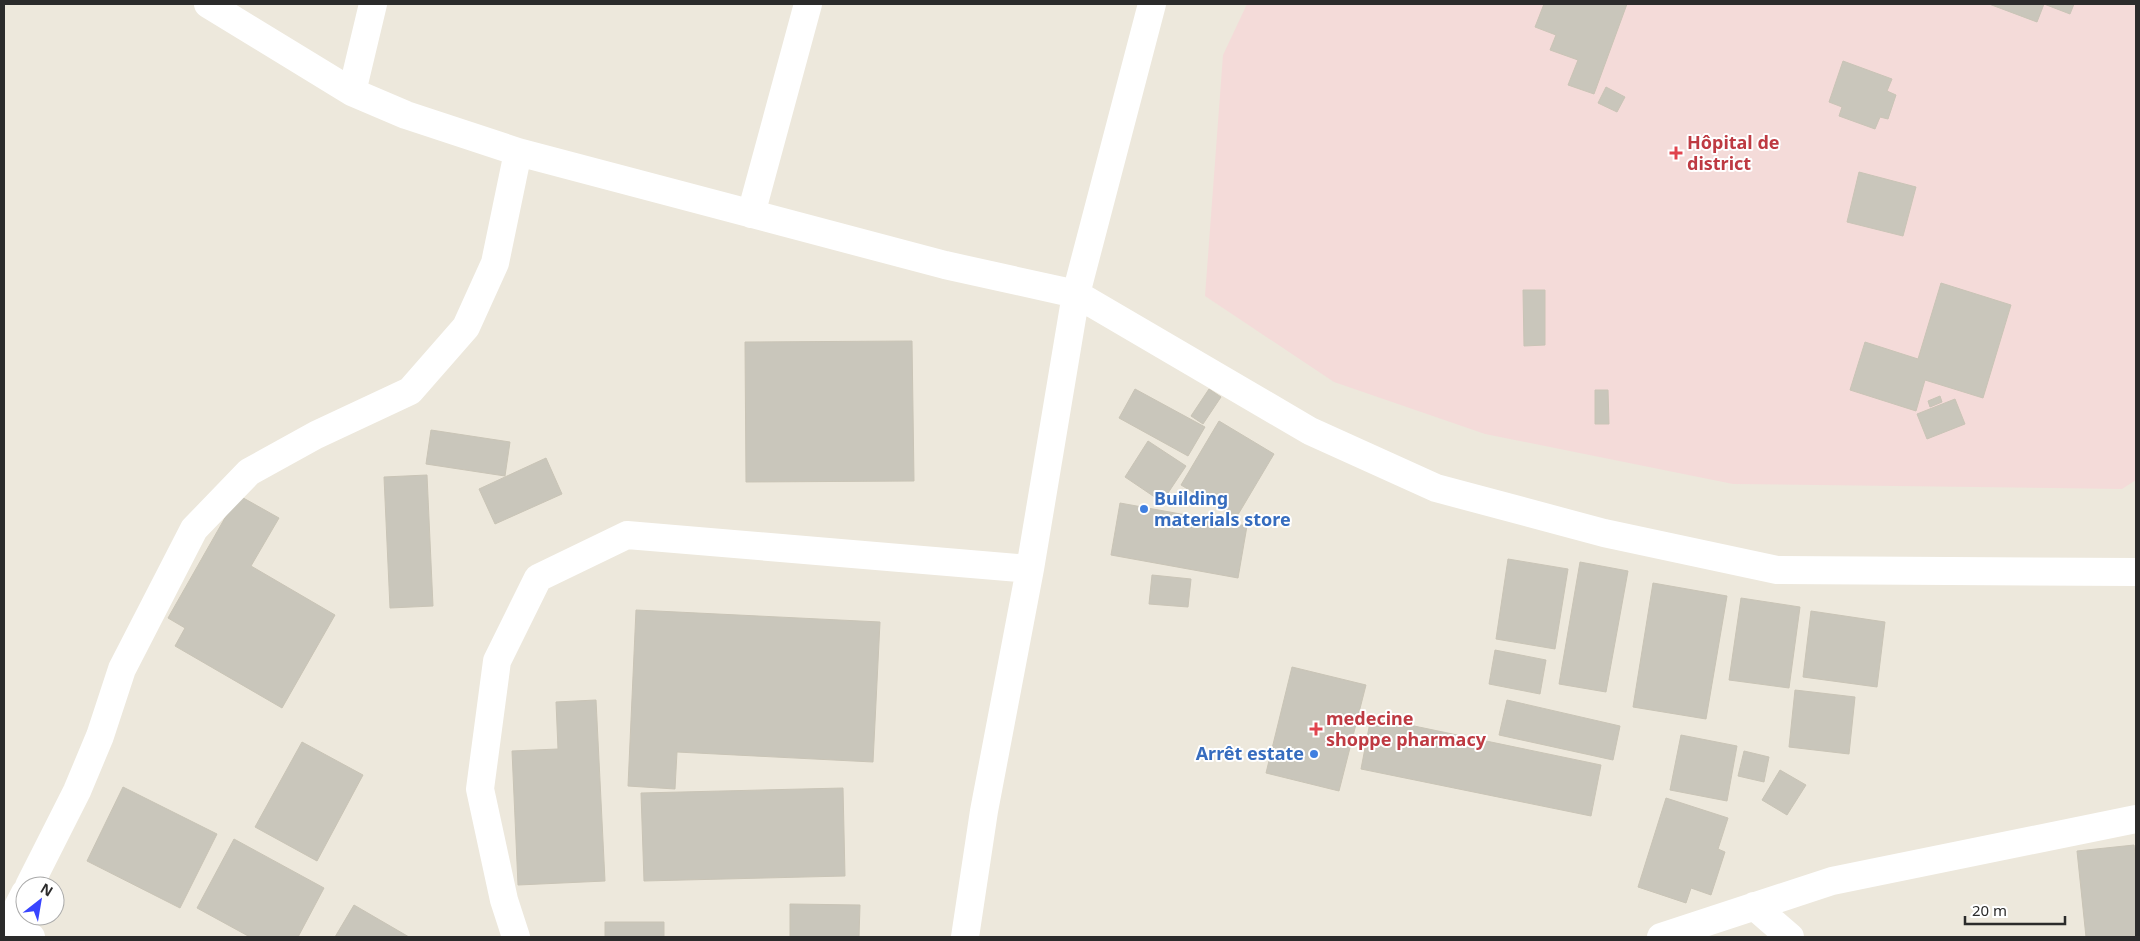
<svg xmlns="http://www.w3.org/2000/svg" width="2140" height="941" font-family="'Noto Sans',sans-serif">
  <rect width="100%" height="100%" fill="#ede8dc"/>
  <path fill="#f4dbd9" d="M1247,4H2136V480L2122,489L1733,484L1485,434L1334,382L1205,296L1223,55Z"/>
  <path fill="#c9c6bb" stroke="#c9c4b6" d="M1544,4H1627L1594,94L1568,85L1578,60L1550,50L1556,35L1535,27Z
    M1989,4H2044L2037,22Z
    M2044,4H2074L2070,14Z
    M1843,61L1892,79L1887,91L1896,95L1888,119L1880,117L1875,129L1839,116L1842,107L1829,102Z
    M1606,87L1625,97L1617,112L1598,103Z
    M1859,172L1916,187L1903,236L1847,222Z
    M1941,283L2011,305L1983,398L1925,380L1916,411L1850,390L1865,342L1918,359Z
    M1523,290H1545V345L1524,346Z
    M912,341L914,481L746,482L745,342Z
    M1135,389L1205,427L1188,456L1119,418Z
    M1209,389L1221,397L1203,424L1191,416Z
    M1595,390H1608L1609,424H1595Z
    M1940,396L1942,402L1930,407L1928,401Z
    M1955,399L1965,424L1927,439L1917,414Z
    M1219,421L1274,454L1236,518L1181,485Z
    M431,430L510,442L505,476L426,464Z
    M1148,441L1186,466L1162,502L1125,477Z
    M546,458L562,494L495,524L479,489Z
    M427,475L433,606L390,608L384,477Z
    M238,495L279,518L251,566L335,615L282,708L175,646L185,628L168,618Z
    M1120,503L1247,526L1238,578L1111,555Z
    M1508,559L1568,569L1555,649L1496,639Z
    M1580,562L1628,571L1606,692L1559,684Z
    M1152,575L1191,579L1188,607L1149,604Z
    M1653,583L1727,596L1706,719L1633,707Z
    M1741,598L1800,607L1789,688L1729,680Z
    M636,610L880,622L873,762L677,752L675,789L628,786Z
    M1811,611L1885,622L1877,687L1803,677Z
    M1495,650L1546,660L1540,694L1489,684Z
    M1292,667L1366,685L1339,791L1266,773Z
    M1795,690L1855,697L1849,754L1789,747Z
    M596,700L605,881L518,885L512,751L558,749L556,702Z
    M1507,700L1620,726L1613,760L1499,735Z
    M1371,717L1601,765L1591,816L1361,769Z
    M1681,735L1737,746L1727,801L1670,790Z
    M302,742L363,775L317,861L255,827Z
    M1744,751L1769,757L1764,782L1738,776Z
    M1780,770L1806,785L1787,815L1762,800Z
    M123,787L217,834L180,908L87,861Z
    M843,788L845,876L644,881L641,793Z
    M1666,798L1728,818L1718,849L1725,852L1711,895L1691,888L1686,903L1638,887Z
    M234,839L324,888L298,937H250L197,908Z
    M2134,845L2136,863V937H2086L2077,851Z
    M790,904L860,905L859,937H790Z
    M354,905L409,937H335Z
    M605,922H664V937H605Z"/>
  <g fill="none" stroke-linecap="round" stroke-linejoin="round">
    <path stroke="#fff" stroke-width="28" d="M208,4L352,92L406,115L518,152L945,265L1076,294L1310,431L1436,488L1604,533L1777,570L2136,572
      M352,92L373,4
      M751,214L808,4
      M29,886L77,791L100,736L122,669L194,529L249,472L316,435L410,391L466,327L495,263L518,152
      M1754,906L1790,937
      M4,924L31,937
      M4,934L25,893
      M516,937L504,900L480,789L497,661L538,578L627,535L1030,569
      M965,937L984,811L1030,569L1076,294L1152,4
      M1661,937L1832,881L2136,819"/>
  </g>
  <g fill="#e0444e" stroke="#fff" stroke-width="2">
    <path d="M1673.5 145.5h5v5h5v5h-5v5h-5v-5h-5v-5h5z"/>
    <path d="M1313.5 721.5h5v5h5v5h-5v5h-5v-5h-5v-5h5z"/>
  </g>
  <g fill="#3f7fe0" stroke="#fff" stroke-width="2">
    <circle cx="1144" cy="509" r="5"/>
    <circle cx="1314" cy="754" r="5"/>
  </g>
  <g text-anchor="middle" stroke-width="4" stroke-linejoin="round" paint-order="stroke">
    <g font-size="18" font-weight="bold" fill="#be3a42" stroke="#fff" text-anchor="start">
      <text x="1687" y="149">Hôpital de<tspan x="1687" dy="21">district</tspan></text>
      <text x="1326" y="725">medecine<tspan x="1326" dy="21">shoppe pharmacy</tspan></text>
    </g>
    <g font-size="18" font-weight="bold" fill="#366cbe" stroke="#fff" text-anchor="start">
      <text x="1154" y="505">Building<tspan x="1154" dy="21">materials store</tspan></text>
      <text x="1304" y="760" text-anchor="end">Arrêt estate</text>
    </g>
  </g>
  <rect width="2140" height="941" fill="none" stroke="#2b2b2b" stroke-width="10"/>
  <g transform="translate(40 901) rotate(31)"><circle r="24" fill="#ffffff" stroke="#aaaaaa"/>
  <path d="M0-4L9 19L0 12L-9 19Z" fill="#3844ff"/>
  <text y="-8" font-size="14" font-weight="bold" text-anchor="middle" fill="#2b2b2b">N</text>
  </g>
  <path d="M1965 916v8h100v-8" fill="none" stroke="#2b2b2b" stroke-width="2.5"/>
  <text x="1972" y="916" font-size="15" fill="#2b2b2b" stroke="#ffffff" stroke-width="4" paint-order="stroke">20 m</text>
</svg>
